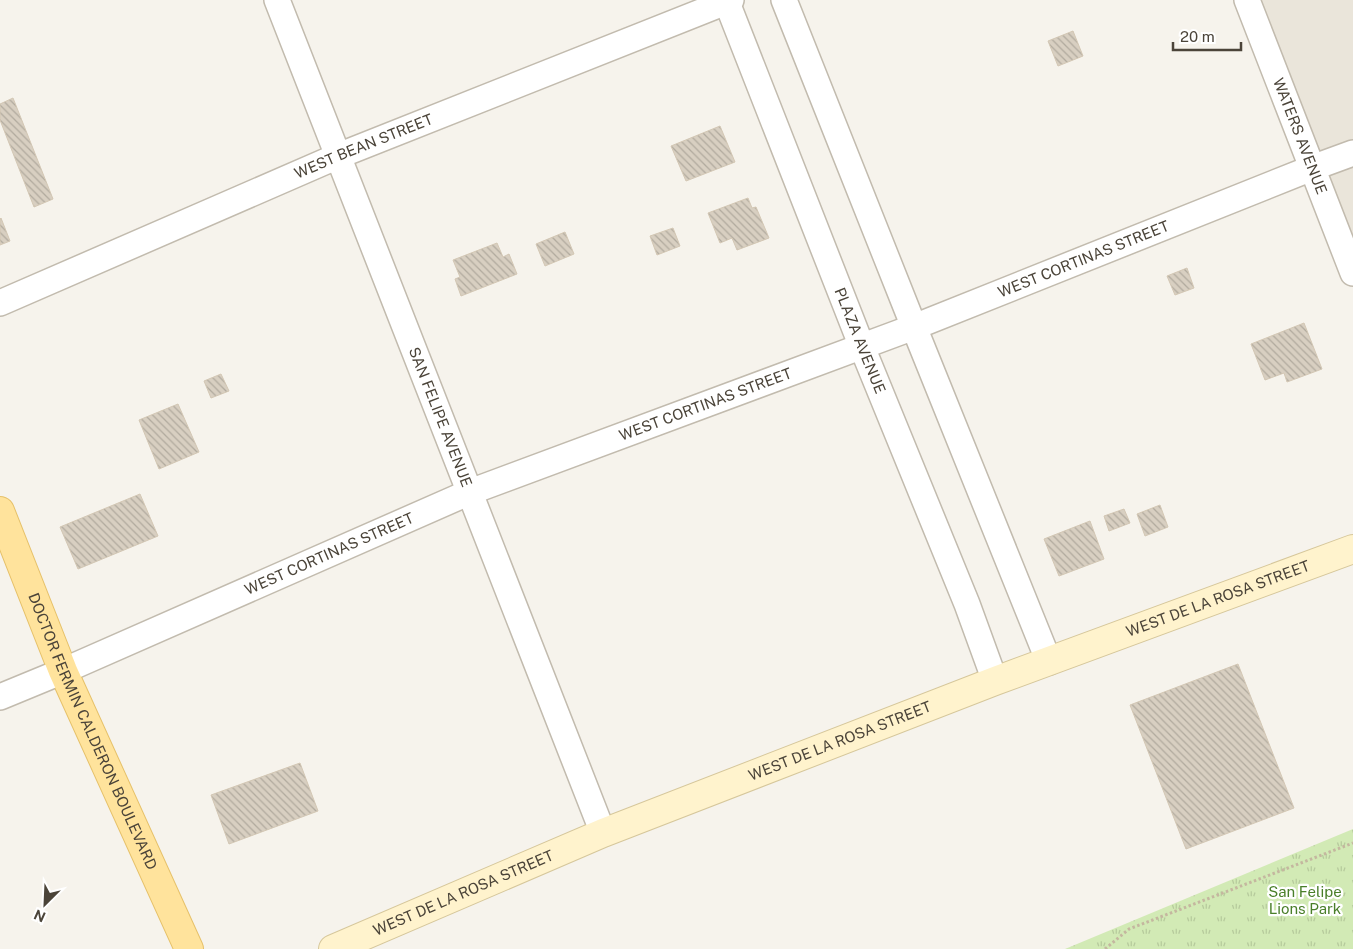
<svg xmlns="http://www.w3.org/2000/svg" width="1353" height="949" font-family="'Public Sans',sans-serif">
  <defs>
    <pattern id="grass-tufts" width="24" height="20" patternUnits="userSpaceOnUse" patternTransform="scale(1.25)"><rect width="24" height="20" fill="#d2eab5"/><path d="M3 7l-1-3M5 7V3M7 7l1-3M15 17l-1-3M17 17v-4M19 17l1-3" fill="none" stroke="#b6ca9c"/></pattern>
    <pattern id="building-back-hatch" width="6" height="6" patternUnits="userSpaceOnUse" patternTransform="scale(1.25)"><rect width="6" height="6" fill="#d8cfc1"/><path d="M-1 5l2 2M0 0l6 6M5-1l2 2" fill="none" stroke="#b1aa9e"/></pattern>
  </defs>
  <rect width="100%" height="100%" fill="#f6f3ec"/>
  <path fill="#eae5da" d="M1247,0H1353V273Z"/>
  <path fill="url(#grass-tufts)" d="M1353,829V949H1065Z"/>
  <path fill="url(#building-back-hatch)" stroke="#d3c7b4" d="M1073,31L1083,56L1058,66L1048,41Z
    M13,98L53,199L34,207L0,120V104Z
    M720,126L735,162L686,181L671,146Z
    M748,198L752,208L756,207L769,238L737,250L732,238L720,243L708,213Z
    M1,218L10,241L0,245V219Z
    M673,228L680,246L657,255L650,236Z
    M565,232L574,254L545,266L536,244Z
    M497,243L503,257L509,254L517,274L461,296L455,279L460,277L453,260Z
    M1187,268L1194,288L1175,295L1167,276Z
    M1304,323L1322,369L1287,382L1284,373L1265,380L1251,344Z
    M221,374L229,391L211,398L204,381Z
    M178,404L199,452L159,469L139,420Z
    M140,494L158,536L78,569L60,527Z
    M1160,505L1168,527L1145,536L1137,514Z
    M1124,509L1130,523L1109,531L1104,516Z
    M1090,521L1104,559L1059,576L1044,539Z
    M1238,664L1294,808L1186,849L1130,705Z
    M300,763L318,811L229,844L211,795Z"/>
  <g fill="none" stroke-linecap="round" stroke-linejoin="round">
    <defs>
      <g id="street">
        <path id="s1" d="M277,0L603,833"/>
        <path id="s2" d="M726,0L862,347L967,604L995,681"/>
        <path d="M784,0L914,327L1049,662"/>
        <path id="s3" d="M1247,0L1353,273"/>
        <path id="s4" d="M0,303L338,156L731,0"/>
        <path id="s5" d="M0,697L63,671L470,492L914,327L1312,168L1353,153"/>
      </g>
      <g id="secondary">
        <path id="s6" d="M333,949L603,833L995,681L1353,549"/>
      </g>
      <g id="primary">
        <path id="s7" d="M0,511L63,671L189,949"/>
      </g>
    </defs>
    <use href="#street" stroke="#c2bbae" stroke-width="28"/>
    <use href="#secondary" stroke="#d6c79b" stroke-width="30"/>
    <use href="#primary" stroke="#e6c16a" stroke-width="30"/>
    <path stroke="#c4b79f" stroke-width="3" stroke-dasharray="2.5 2.5" stroke-linecap="butt" d="M1105,949L1129,929L1353,843"/>
    <use href="#street" stroke="#fff" stroke-width="25"/>
    <use href="#secondary" stroke="#fff3cd" stroke-width="28"/>
    <use href="#primary" stroke="#ffe39c" stroke-width="28"/>
  </g>
  <g text-anchor="middle" stroke-width="4.5" stroke-linejoin="round" paint-order="stroke">
    <g font-size="15" fill="#4b4439" stroke="#fff">
      <text dy="5" stroke="none"><textPath href="#s3" startOffset="146">WATERS AVENUE</textPath></text>
      <text dy="5" stroke="none"><textPath href="#s4" startOffset="396">WEST BEAN STREET</textPath></text>
      <text dy="5" stroke="none"><textPath href="#s5" startOffset="1169">WEST CORTINAS STREET</textPath></text>
      <text dy="5" stroke="none"><textPath href="#s2" startOffset="366">PLAZA AVENUE</textPath></text>
      <text dy="5" stroke="none"><textPath href="#s5" startOffset="764">WEST CORTINAS STREET</textPath></text>
      <text dy="5" stroke="none"><textPath href="#s1" startOffset="448">SAN FELIPE AVENUE</textPath></text>
      <text dy="5" stroke="none"><textPath href="#s5" startOffset="359">WEST CORTINAS STREET</textPath></text>
      <text dy="5" stroke="none"><textPath href="#s6" startOffset="952">WEST DE LA ROSA STREET</textPath></text>
      <text dy="5" stroke="none"><textPath href="#s7" startOffset="239">DOCTOR FERMIN CALDERON BOULEVARD</textPath></text>
      <text dy="5" stroke="none"><textPath href="#s6" startOffset="548">WEST DE LA ROSA STREET</textPath></text>
      <text dy="5" stroke="none"><textPath href="#s6" startOffset="142">WEST DE LA ROSA STREET</textPath></text>
    </g>
    <g font-size="15" fill="#4a7f2a" stroke="#fff">
      <text x="1305" y="897">San Felipe<tspan x="1305" dy="17">Lions Park</tspan></text>
    </g>
  </g>
  <g transform="translate(45 904) rotate(204)" stroke="#ffffff" stroke-width="4" paint-order="stroke">
  <path d="M0-4L9 19L0 12L-9 19Z" fill="#4b4439"/>
  <text y="-8" font-size="14" font-weight="bold" text-anchor="middle" fill="#4b4439">N</text>
  </g>
  <path d="M1173 42v8h68v-8" fill="none" stroke="#4b4439" stroke-width="2.5"/>
  <text x="1180" y="42" font-size="15" fill="#4b4439" stroke="#ffffff" stroke-width="4" paint-order="stroke">20 m</text>
</svg>
